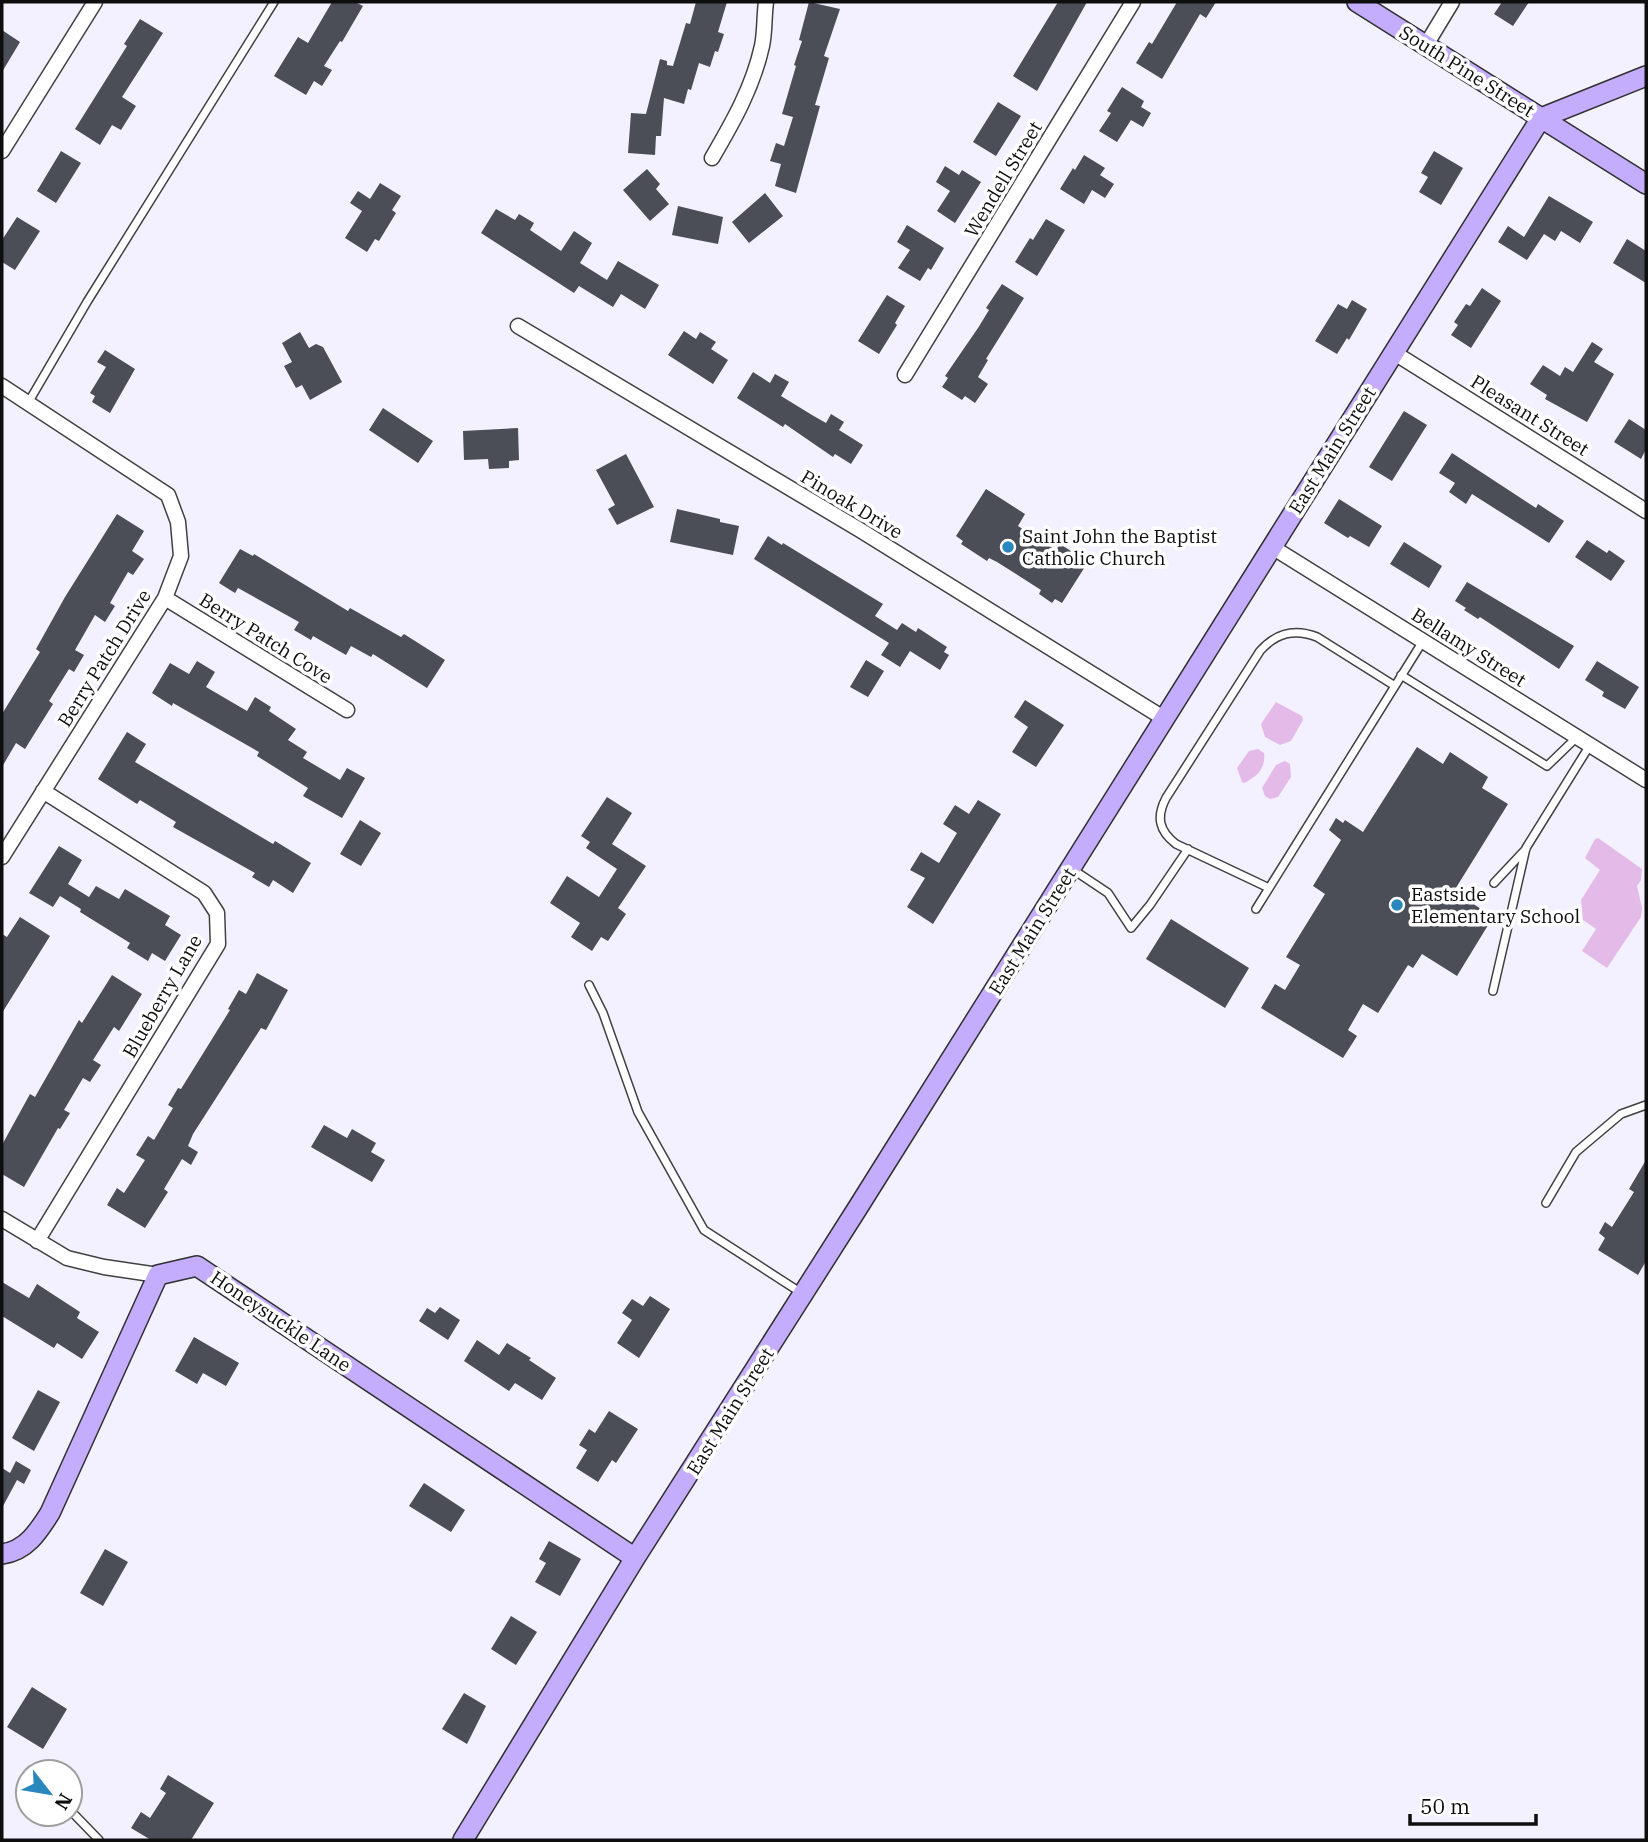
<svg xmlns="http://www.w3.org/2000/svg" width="1648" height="1842" font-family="'IBM Plex Serif',serif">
  <rect width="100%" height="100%" fill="#f3f0ff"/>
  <path fill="#e4bae9" d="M1276,702L1302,716L1303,720L1291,741L1280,745L1265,737L1261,724Z
    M1258,749L1264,753C1266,768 1257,777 1244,783L1242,782L1237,768L1249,751Z
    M1285,761L1290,764L1291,777L1278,797L1270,799L1265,796L1262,788L1276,765Z
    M1598,838L1642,869L1641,880L1637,886L1642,908L1641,917L1607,968L1582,951L1596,929L1583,920L1581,900L1600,870L1585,858L1595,839Z"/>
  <path fill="#4b4d57" d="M332,2H355L363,6L342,42L340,41L324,66L332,70L322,86L314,81L306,95L274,76L298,37L308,43Z
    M696,2H727L718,32L724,34L718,52L715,51L710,67L699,63L691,90L688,89L684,104L664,98L661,136H656L655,155L628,153L631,113L646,114L660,59L667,61V65L673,66L686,23L690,24Z
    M809,2L840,9L824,56L829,58L815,105L820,106L796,193L775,186L781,164L770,161L776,143L784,146L793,117L782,114L796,66L794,65L802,41L799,40Z
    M1058,2H1087L1037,91L1013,76Z
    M1177,2H1216L1206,18L1200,14L1162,79L1136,63L1149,42L1152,44Z
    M1502,2H1529L1513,26L1494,14Z
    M140,19L163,33L122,97L136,106L121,130L112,125L100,145L75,129L127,46L124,44Z
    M2,30L20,42L2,72Z
    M1122,87L1144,101L1141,107L1151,113L1143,127L1131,120L1117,142L1099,131L1111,113L1107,111Z
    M998,102L1021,116L996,156L973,142Z
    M61,151L81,163L56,203L37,191Z
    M1434,151L1463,168L1441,205L1419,192L1428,177L1421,173Z
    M1084,155L1105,168L1100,175L1114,184L1105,198L1092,190L1084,204L1060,189L1073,168L1075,170Z
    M945,166L959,175L962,170L981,182L955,223L937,211L950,191L936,182Z
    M647,169L660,184L656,189L669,204L650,221L623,190Z
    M380,183L401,196L392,210L396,213L379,241L375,239L367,252L345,238L362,211L350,203L358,191L370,199Z
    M765,193L783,216L749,243L732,222Z
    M1549,196L1593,222L1580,243L1561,231L1555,241L1544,234L1527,260L1498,242L1508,226L1524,237Z
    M678,206L723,217L718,244L672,235Z
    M496,209L515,220L519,214L534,223L530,230L561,251L574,231L592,243L580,263L607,280L618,261L659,285L645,309L621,294L613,307L579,286L574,293L481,233Z
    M17,217L40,231L15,270L2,262V240Z
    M1046,219L1065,230L1037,276L1015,262L1030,238L1033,240Z
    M907,225L944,248L931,270L928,268L920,281L898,268L910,250L897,242Z
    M1627,239L1646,251V283L1613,263Z
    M1002,284L1024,298L986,359L988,360L978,377L988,384L975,403L965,396L962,400L942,387L948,378L945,376L978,328L989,310L986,308Z
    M1482,288L1501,301L1471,348L1451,335L1458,325L1454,322L1466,304L1470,306Z
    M887,295L905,306L895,323L897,325L879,354L858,341Z
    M1352,300L1367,309L1349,340L1347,338L1337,354L1315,341L1338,304L1347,309Z
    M684,331L696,339L700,332L716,342L711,349L728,360L713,384L668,355Z
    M300,332L309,348L316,344L323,347L342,382L310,400L302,385L296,388L284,366L292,362L282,343Z
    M1592,342L1603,349L1594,362L1614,374L1587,422L1545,399L1547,395L1530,384L1543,365L1560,376L1565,367L1573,372Z
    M105,350L135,369L110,413L92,402L95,396L90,393L106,367L97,362Z
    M753,372L770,383L775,374L789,382L781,396L812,415L826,423L831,414L844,422L839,430L863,445L851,464L835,454L833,457L785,424L783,427L737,398Z
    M383,408L433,441L418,463L369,430Z
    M1404,411L1427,425L1392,481L1369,467Z
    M1629,419L1646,430V449L1641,459L1614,442Z
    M518,428L519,460L509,461V468L489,469L488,459L464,460L463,431Z
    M1452,453L1536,508L1538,504L1564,521L1549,543L1472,494L1466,504L1449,492L1455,483L1439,473Z
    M626,454L654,507L617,525L608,509L615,505L596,470Z
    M986,489L1025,514L1018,526L1056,550L1060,544L1088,562L1062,603L1055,599L1052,603L1039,594L1041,590L997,562L989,558L987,561L961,544L963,541L956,536Z
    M1339,499L1382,526L1369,547L1350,536L1348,538L1324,523Z
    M677,509L720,519V522L739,526L733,555L670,542Z
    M117,514L144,531L132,551L144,559L133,575L128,572L110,603L115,606L105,622L95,615L75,650L84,655L74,672L69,669L49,701L53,704L25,749L16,743L2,767V714L40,652L36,649L65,597Z
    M768,536L782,545L783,543L883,604L875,616L897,630L902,623L916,632L918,628L947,647L944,652L949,655L940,670L910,651L900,667L881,655L889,643L754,559Z
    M1587,540L1607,553L1609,550L1625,561L1611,581L1575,557Z
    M1404,542L1442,566L1429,588L1390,564Z
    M240,549L253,556L254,554L348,611L350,608L401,637L404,634L445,660L427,688L373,654L371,657L351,646L346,655L313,636L311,640L294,630L299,622L238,588L235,593L219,583Z
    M1467,582L1574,646L1559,669L1480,617L1478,619L1464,610L1466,608L1455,601Z
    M866,660L884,671L868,697L850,687Z
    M197,661L215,672L206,687L247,711L255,697L271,707L269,711L296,729L288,740L307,752L303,758L340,780L347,768L365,778L342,818L303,796L308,788L257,756L259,752L173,703L172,706L152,693L170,663L189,674Z
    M1597,661L1639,687L1625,709L1602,696L1604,692L1585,680Z
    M1025,700L1064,725L1036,767L1012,752L1028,727L1014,717Z
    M127,732L146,744L135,762L273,844L275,841L311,863L293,893L273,880L269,887L252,877L255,873L173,827L176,822L140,800L137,804L98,779Z
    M1417,747L1443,764L1450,752L1488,777L1482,788L1508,804L1454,891L1493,917L1457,976L1422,954L1413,968L1408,965L1378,1013L1363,1004L1348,1030L1357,1036L1343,1058L1261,1008L1275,984L1285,990L1300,965L1286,957L1325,894L1313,886L1341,840L1329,830L1336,818L1343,823L1345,820L1363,832Z
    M607,797L632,813L612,844L646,866L618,908L626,914L608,941L601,937L592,951L571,937L580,923L550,903L567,876L599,897L617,869L586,848L590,842L581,836Z
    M978,800L1001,814L933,924L907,907L925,878L910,870L921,852L939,863L957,833L943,824L955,805L969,814Z
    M360,820L381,833L361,866L340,854Z
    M59,846L82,860L68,884L89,897L96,886L119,899L125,889L170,916L165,925L181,935L165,961L152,953L148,961L127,948L130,943L80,912L81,909L60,896L53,907L29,893Z
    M20,917L50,936L2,1013V934L7,937Z
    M1171,919L1249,968L1225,1008L1146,959Z
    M257,973L288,990L266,1030L261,1028L193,1134L188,1146L198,1152L191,1165L182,1159L164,1189L168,1192L145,1228L107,1205L117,1188L124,1193L145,1160L136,1155L148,1136L154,1140L173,1108L168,1105L178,1088L181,1089L230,1010L228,1009L239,990L246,994Z
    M112,975L142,994L119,1031L114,1027L93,1060L101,1065L90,1082L83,1078L64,1110L70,1113L60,1129L58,1128L24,1187L2,1174V1145L30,1094L35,1097L79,1020L82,1023Z
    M324,1125L347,1138L352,1129L376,1143L371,1152L385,1160L372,1182L311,1147Z
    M1646,1160V1261L1638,1275L1598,1250L1605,1238L1599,1233L1605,1222L1612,1227L1634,1192L1629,1189Z
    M2,1282L29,1298L37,1284L80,1312L77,1318L99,1332L82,1359L57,1343L54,1348L2,1316Z
    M650,1296L670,1309L639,1358L617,1343L632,1320L622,1313L632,1299L643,1306Z
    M440,1307L460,1320L448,1340L419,1321L427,1308L435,1313Z
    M194,1337L239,1363L226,1386L203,1373L197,1384L175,1371Z
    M477,1340L499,1355L507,1343L531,1358L529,1360L556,1378L542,1400L515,1383L509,1391L464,1361Z
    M38,1390L60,1402L34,1451L12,1438Z
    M609,1411L638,1429L616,1463L612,1460L598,1482L576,1468L587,1450L579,1445L589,1429L595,1433Z
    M16,1461L31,1470L24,1484L17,1480L2,1508V1468L10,1473Z
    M424,1483L465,1510L451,1532L409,1506Z
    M549,1541L581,1559L560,1596L535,1582L546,1563L539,1559Z
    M105,1549L128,1562L103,1606L80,1593Z
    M511,1616L537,1632L516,1665L491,1649Z
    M32,1687L67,1709L43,1749L7,1727Z
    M464,1693L486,1706L467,1744L442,1729Z
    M168,1775L214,1803L191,1840H151L131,1828L141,1812L150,1818L166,1793L160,1789Z"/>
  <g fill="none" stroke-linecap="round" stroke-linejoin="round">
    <defs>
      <path id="lane" d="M28,403L87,302L274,2
        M1401,675L1547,766L1577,737
        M1072,869L1108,893L1131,928L1150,905L1188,849
        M1494,883L1526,849
        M1269,888L1176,844C1159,831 1156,817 1166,798L1260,651C1276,633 1294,628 1317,637L1395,686
        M1256,909L1423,641
        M589,985L603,1013L638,1112L704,1230L803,1294
        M1493,991L1526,848L1590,745
        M1546,1203L1576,1152L1621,1114L1646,1105
        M70,1810L99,1840"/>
      <path id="street" d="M1426,45L1452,2
        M2,151L95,2
        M712,158C733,122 753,87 762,46C765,32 764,16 766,2
        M518,326L860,530L1165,719
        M1393,352L1646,511
        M905,375L1133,2
        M2,386L168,495L178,522L181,556L165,598L2,857
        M1272,547L1646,780
        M165,598L347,710
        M2,1219L67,1258L104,1267L158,1275
        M37,1241L218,944L217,913L204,893L43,791"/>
      <path id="secondary" d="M1357,2L1646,184
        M2,1554C26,1551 38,1532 50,1513L158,1275L197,1266L635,1558
        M463,1840L635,1558L857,1209L1541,118L1646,76"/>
    </defs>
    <use href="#lane" stroke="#414141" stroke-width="10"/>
    <use href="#street" stroke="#414141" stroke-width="17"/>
    <use href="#secondary" stroke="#303030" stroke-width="22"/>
    <use href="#lane" stroke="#fff" stroke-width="7"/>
    <use href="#street" stroke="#fff" stroke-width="14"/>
    <use href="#secondary" stroke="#c5adfd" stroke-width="19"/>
  </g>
  <g fill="#2887bc" stroke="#fff" stroke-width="2.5">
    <circle cx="1008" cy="547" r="7"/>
    <circle cx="1397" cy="905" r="7"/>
  </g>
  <g text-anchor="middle" stroke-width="7" stroke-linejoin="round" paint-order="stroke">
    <g font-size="19" fill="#0e0e0e" stroke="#fff">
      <text transform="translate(1467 71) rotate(32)" y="7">South Pine Street</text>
      <text transform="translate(1003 179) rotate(-59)" y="7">Wendell Street</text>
      <text transform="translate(1530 415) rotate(32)" y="7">Pleasant Street</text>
      <text transform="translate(1332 450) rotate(-58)" y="7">East Main Street</text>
      <text transform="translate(852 504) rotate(31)" y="7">Pinoak Drive</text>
      <text transform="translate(266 638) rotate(32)" y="7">Berry Patch Cove</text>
      <text transform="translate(1469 647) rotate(32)" y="7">Bellamy Street</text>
      <text transform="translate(104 658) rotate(-58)" y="7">Berry Patch Drive</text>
      <text transform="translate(1032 931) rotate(-58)" y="7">East Main Street</text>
      <text transform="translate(162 996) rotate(-60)" y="7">Blueberry Lane</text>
      <text transform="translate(281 1321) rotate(34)" y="7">Honeysuckle Lane</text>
      <text transform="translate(730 1411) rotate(-58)" y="7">East Main Street</text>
    </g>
    <g font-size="19" fill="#0e0e0e" stroke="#fff" text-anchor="start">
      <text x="1022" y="543">Saint John the Baptist<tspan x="1022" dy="22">Catholic Church</tspan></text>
      <text x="1411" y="901">Eastside<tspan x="1411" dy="22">Elementary School</tspan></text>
    </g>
  </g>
  <rect width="1648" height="1842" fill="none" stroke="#0e0e0e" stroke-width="7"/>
  <g transform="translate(49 1793) rotate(121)"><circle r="33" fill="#ffffff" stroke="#9f9f9f" stroke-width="2"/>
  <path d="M0-5L12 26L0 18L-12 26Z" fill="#2887bc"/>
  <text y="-10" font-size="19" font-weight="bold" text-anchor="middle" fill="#0e0e0e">N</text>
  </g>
  <path d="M1410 1814v10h126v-10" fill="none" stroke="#0e0e0e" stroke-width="3.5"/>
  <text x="1420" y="1814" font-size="21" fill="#0e0e0e" stroke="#ffffff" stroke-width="5" paint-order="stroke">50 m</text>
</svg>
